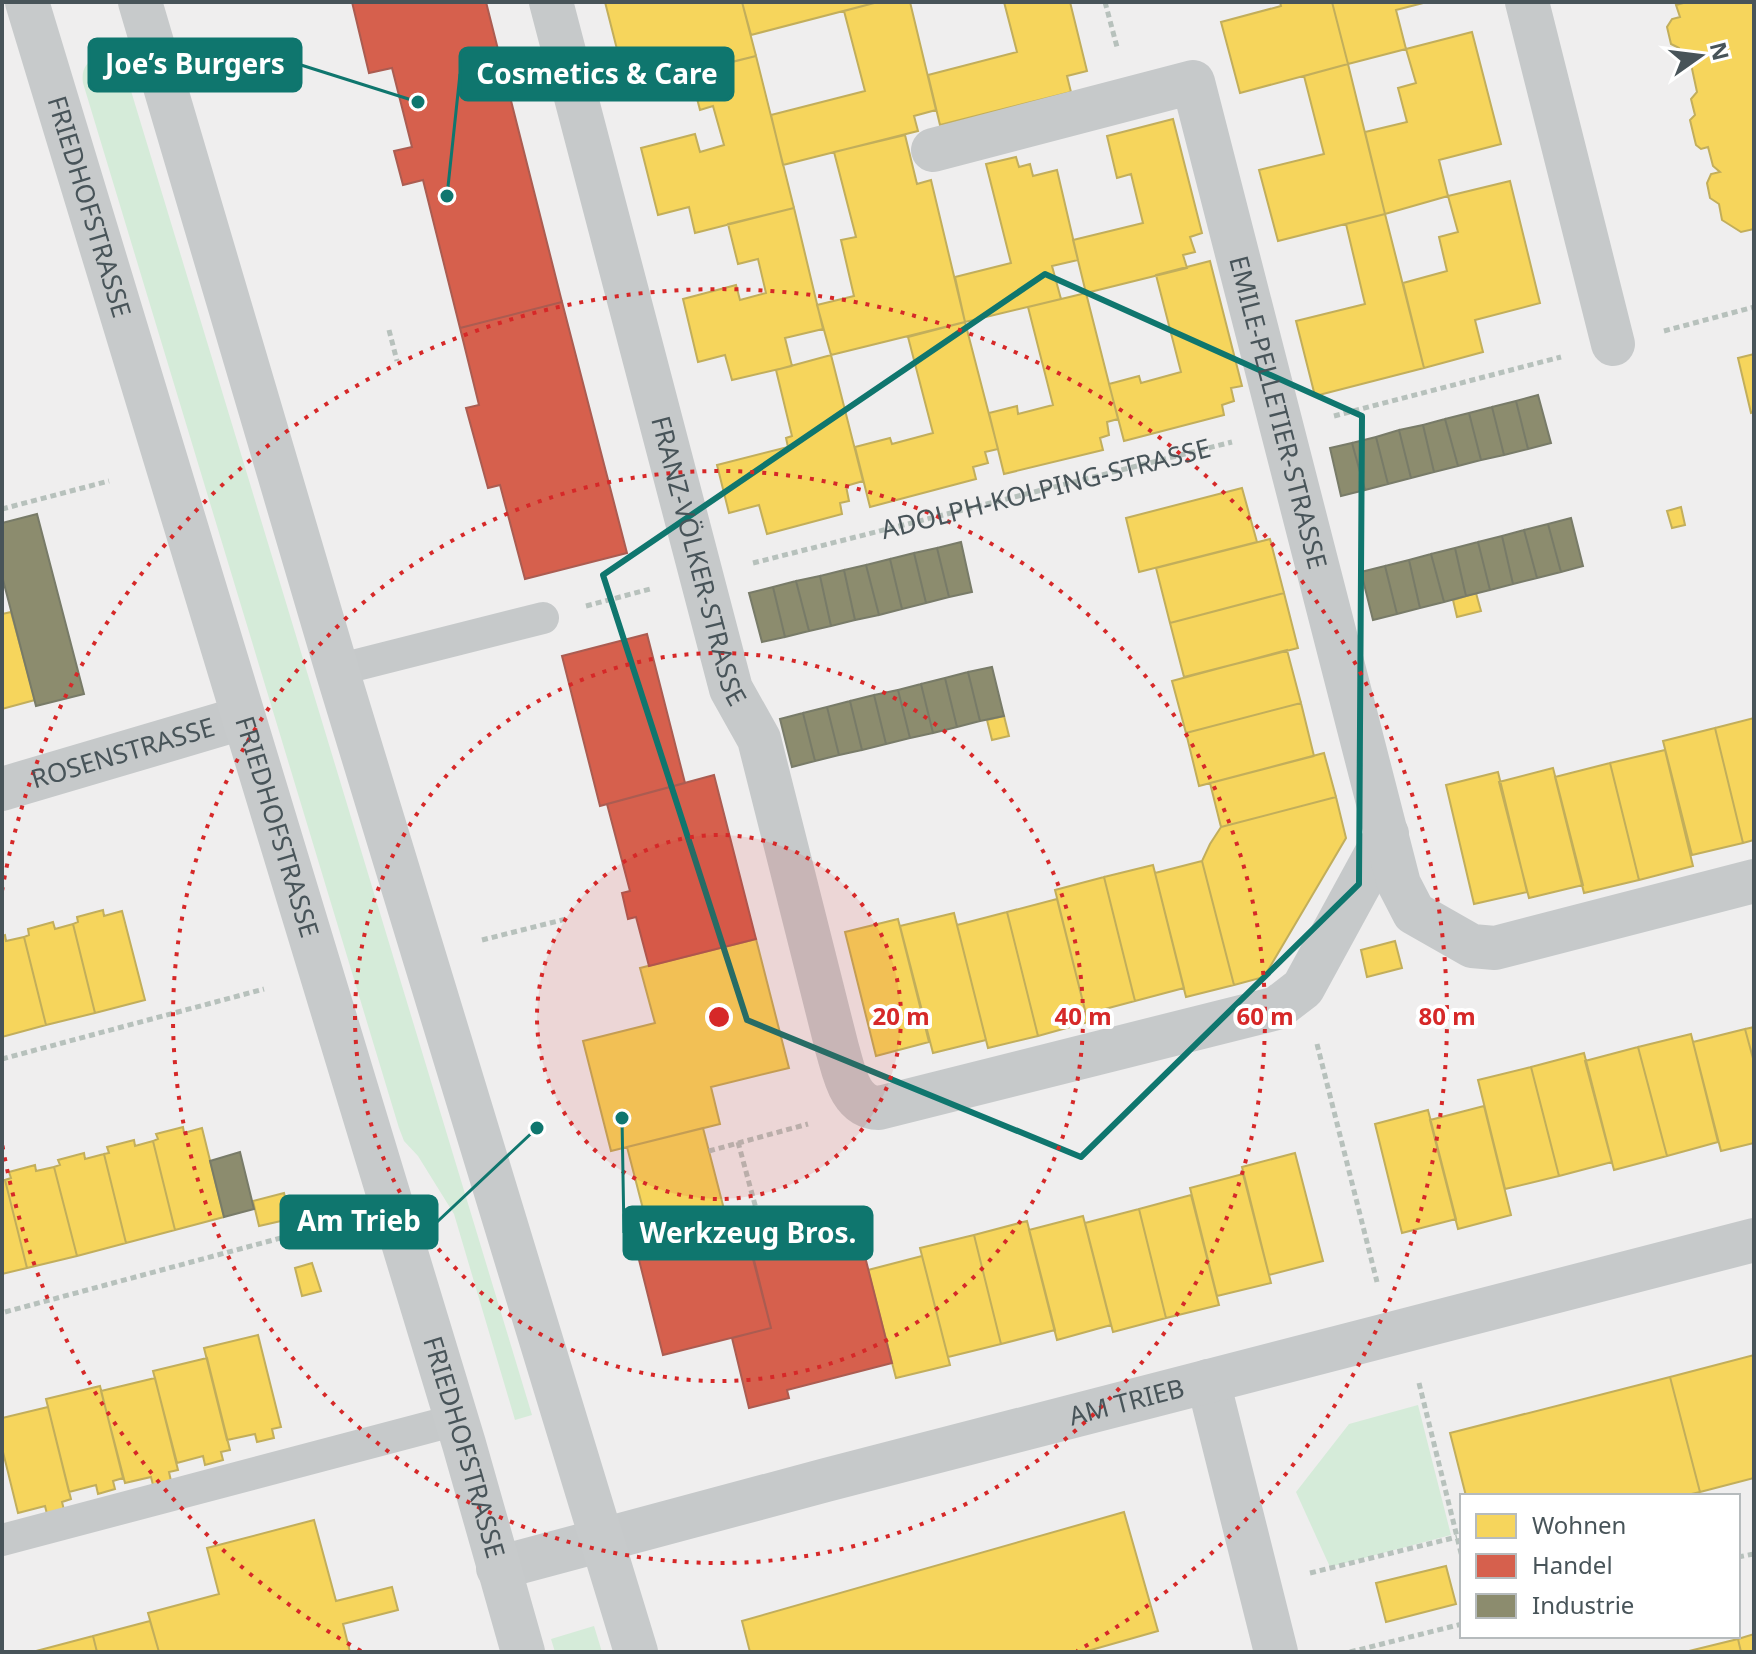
<svg xmlns="http://www.w3.org/2000/svg" width="1756" height="1654" font-family="'Noto Sans',sans-serif">
  <rect width="100%" height="100%" fill="#efeeee"/>
  <path fill="#d5ebd9" d="M98,56L115,58L125,71L532,1415L515,1420L454,1214L418,1156L404,1141L399,1128L83,83C81,70 86,62 98,56Z
    M1418,1405L1451,1535L1330,1567L1296,1492L1349,1424Z
    M594,1626L602,1652H555L551,1639Z"/>
  <path fill="#f6d55c" stroke="#c2ae5b" stroke-width="2" d="M605,2H742L756,56L657,81L649,54L620,61Z
    M742,2H878L751,35Z
    M878,2H910L936,110L914,116L918,131L783,165L771,115L865,91L844,11Z
    M1004,2H1070L1087,71L1067,76L1071,92L940,125L928,75L1017,52Z
    M1280,2H1332L1348,64L1240,93L1221,22L1281,6Z
    M1332,2H1427L1396,10L1406,49L1348,64Z
    M1687,2H1754V229L1741,232L1722,220L1719,204L1710,198L1707,183L1711,174L1720,172L1713,166L1708,147L1701,149L1696,145L1690,120L1695,115L1691,99L1697,92L1691,64L1682,60L1679,48L1671,44L1667,27L1672,19L1680,17L1676,5Z
    M1472,32L1501,144L1439,160L1448,196L1385,214L1365,132L1407,122L1398,88L1416,83L1406,49Z
    M756,56L794,208L695,233L689,207L658,215L641,148L695,134L700,152L724,145L713,106L700,110L690,72Z
    M1348,64L1385,214L1278,241L1259,170L1324,154L1304,76Z
    M1173,119L1202,233L1190,237L1195,252L1183,255L1187,268L1086,293L1073,240L1143,223L1131,174L1117,178L1107,136Z
    M905,135L917,184L931,180L965,322L831,355L817,305L854,296L841,240L856,237L834,152Z
    M1016,157L1019,167L1030,164L1033,176L1057,170L1078,260L1052,266L1061,299L965,322L955,277L1011,263L986,164Z
    M1510,181L1540,303L1475,320L1483,352L1424,368L1403,283L1447,271L1439,237L1458,232L1448,196Z
    M794,208L823,329L785,338L792,366L732,380L725,355L698,362L683,299L736,285L740,300L766,293L758,259L738,264L728,224Z
    M1385,214L1424,368L1315,396L1296,321L1365,304L1346,224Z
    M1210,261L1242,386L1231,388L1234,401L1222,405L1224,415L1124,441L1109,384L1139,376L1141,383L1181,372L1156,275Z
    M1086,293L1118,419L1107,422L1109,435L1100,438L1103,450L1004,474L989,413L1017,406L1018,414L1053,405L1028,307Z
    M965,322L998,449L985,452L988,463L973,467L976,479L870,507L855,447L890,438L892,444L933,433L908,337Z
    M1754,354V412L1751,413L1738,358Z
    M831,355L863,481L846,486L849,501L840,503L842,514L767,534L759,505L729,513L717,465L788,447L786,438L792,436L776,370Z
    M1242,488L1257,542L1139,572L1126,518Z
    M1681,507L1685,525L1672,528L1667,511Z
    M1270,539L1284,593L1170,623L1156,568Z
    M1284,593L1298,648L1184,677L1170,623Z
    M1476,593L1481,611L1457,617L1453,600Z
    M11,612L35,700L2,709V614Z
    M1287,650L1301,703L1186,733L1172,681Z
    M1301,703L1314,756L1199,786L1186,733Z
    M1004,716L1009,736L992,740L987,720Z
    M1754,718V840L1743,843L1715,728Z
    M1715,728L1743,843L1692,855L1663,741Z
    M1665,750L1693,866L1639,880L1610,763Z
    M1324,753L1336,797L1221,827L1210,783Z
    M1610,763L1639,880L1584,893L1555,777Z
    M1553,768L1583,885L1529,898L1499,782Z
    M1498,772L1527,892L1474,904L1446,785Z
    M1336,797L1346,838L1264,977L1234,985L1202,861L1210,844L1221,827Z
    M1202,861L1234,985L1186,997L1155,873Z
    M1153,865L1184,988L1135,1001L1104,877Z
    M1104,877L1135,1001L1086,1014L1055,890Z
    M1057,899L1088,1022L1038,1036L1007,912Z
    M103,910L104,916L122,911L145,1000L95,1013L73,924L78,922L77,917Z
    M1007,912L1038,1036L988,1048L957,925Z
    M954,913L986,1040L933,1053L900,926Z
    M898,919L929,1042L876,1056L845,932Z
    M53,922L55,929L73,924L95,1013L46,1025L24,937L29,935L28,929Z
    M5,935L6,941L24,937L46,1025L2,1037V936Z
    M756,939L789,1068L711,1087L720,1124L611,1151L583,1041L655,1023L640,968Z
    M1395,941L1402,968L1367,977L1361,950Z
    M1754,1027V1062L1745,1029Z
    M1745,1029L1754,1062V1143L1721,1151L1693,1042Z
    M1691,1034L1718,1142L1667,1156L1638,1047Z
    M1638,1047L1667,1156L1614,1170L1585,1061Z
    M1584,1053L1612,1162L1559,1176L1531,1067Z
    M1531,1067L1559,1176L1505,1189L1478,1080Z
    M1484,1106L1511,1215L1458,1229L1430,1120Z
    M1428,1110L1456,1219L1402,1233L1375,1124Z
    M183,1127L184,1133L202,1128L224,1217L175,1230L153,1141L158,1139L156,1134Z
    M703,1128L726,1217L650,1236L627,1147Z
    M134,1140L135,1146L153,1141L175,1230L126,1243L104,1154L109,1153L107,1147Z
    M84,1153L85,1159L104,1154L126,1243L77,1256L54,1167L60,1165L58,1160Z
    M1295,1153L1323,1261L1269,1275L1242,1167Z
    M35,1165L36,1171L54,1167L77,1256L27,1268L5,1180L11,1178L9,1172Z
    M1243,1174L1271,1283L1217,1296L1190,1188Z
    M2,1180H5L27,1268L2,1274Z
    M284,1193L290,1219L259,1226L253,1201Z
    M1191,1195L1219,1305L1166,1318L1139,1209Z
    M1139,1209L1166,1318L1113,1332L1085,1223Z
    M1083,1216L1111,1325L1057,1340L1029,1230Z
    M1027,1221L1055,1330L1001,1344L974,1235Z
    M974,1235L1001,1344L948,1357L920,1248Z
    M922,1256L950,1365L896,1378L868,1270Z
    M312,1263L321,1291L302,1296L295,1268Z
    M258,1335L281,1427L272,1429L274,1438L257,1442L255,1434L227,1440L204,1348Z
    M1754,1355V1478L1700,1492L1670,1377Z
    M207,1358L230,1450L221,1452L223,1460L205,1465L203,1456L177,1463L153,1371Z
    M1670,1377L1700,1492L1683,1496H1466L1450,1433Z
    M155,1378L178,1470L169,1472L171,1481L153,1485L151,1477L125,1483L101,1391Z
    M100,1386L123,1478L113,1481L115,1489L98,1494L96,1485L69,1492L46,1399Z
    M48,1407L71,1499L62,1502L64,1510L47,1514L45,1506L18,1513L2,1448V1418Z
    M1124,1512L1158,1631L1084,1652H750L742,1621Z
    M314,1520L336,1601L392,1587L398,1610L343,1624L350,1652H159L148,1613L219,1594L207,1548Z
    M1446,1566L1456,1604L1386,1622L1376,1583Z
    M150,1621L159,1652H97L93,1636Z
    M1754,1634V1652H1741L1738,1639Z
    M93,1636L97,1652H36V1651Z
    M1738,1639L1741,1652H1685Z"/>
  <path fill="#d6604d" stroke="#ab5c51" stroke-width="2" d="M352,2H486L562,302L460,328L423,180L403,185L394,151L412,147L392,68L369,73Z
    M562,302L627,553L525,579L500,485L488,488L466,408L479,405L460,328Z
    M647,634L685,783L600,806L562,656Z
    M714,775L756,939L649,966L636,917L628,919L622,893L630,891L607,804Z
    M741,1213L771,1328L663,1355L634,1240Z
    M858,1229L892,1363L787,1390L789,1398L749,1408L732,1338L771,1328L753,1256Z"/>
  <path fill="#8c8c6e" stroke="#787b68" stroke-width="2" d="M1538,395L1551,443L1528,449L1516,401Z
    M1516,401L1528,449L1504,455L1492,407Z
    M1492,407L1504,455L1481,460L1469,413Z
    M1469,413L1481,460L1458,466L1445,419Z
    M1445,419L1458,466L1434,472L1423,425Z
    M1423,425L1434,472L1411,478L1399,430Z
    M1399,430L1411,478L1388,484L1376,437Z
    M1376,437L1388,484L1365,490L1352,443Z
    M1352,443L1365,490L1341,496L1330,448Z
    M37,514L84,694L36,706L2,576V523Z
    M1571,518L1583,566L1561,572L1548,524Z
    M1548,524L1561,572L1537,578L1524,530Z
    M1524,530L1537,578L1513,584L1502,536Z
    M1502,536L1513,584L1490,590L1478,542Z
    M961,542L972,592L949,597L937,548Z
    M1478,542L1490,590L1466,596L1455,548Z
    M937,548L949,597L926,603L914,553Z
    M1455,548L1466,596L1444,602L1431,554Z
    M914,553L926,603L902,609L890,559Z
    M1431,554L1444,602L1420,608L1409,560Z
    M890,559L902,609L879,615L866,565Z
    M1409,560L1420,608L1397,614L1385,566Z
    M866,565L879,615L855,620L844,570Z
    M1385,566L1397,614L1373,620L1361,572Z
    M844,570L855,620L831,626L820,576Z
    M820,576L831,626L809,631L796,581Z
    M796,581L809,631L785,637L773,587Z
    M773,587L785,637L762,642L749,593Z
    M992,667L1004,716L980,721L968,672Z
    M968,672L980,721L957,727L945,678Z
    M945,678L957,727L933,733L921,684Z
    M921,684L933,733L910,738L898,690Z
    M898,690L910,738L886,744L874,695Z
    M874,695L886,744L862,750L850,701Z
    M850,701L862,750L839,755L827,707Z
    M827,707L839,755L815,761L803,713Z
    M803,713L815,761L792,767L780,719Z
    M240,1152L254,1209L224,1217L210,1161Z"/>
  <g fill="none" stroke-linecap="round" stroke-linejoin="round">
    <g stroke="#b7c1bc" stroke-width="5" stroke-dasharray="6 4" stroke-linecap="butt">
      <path d="M1105,2L1117,47"/>
      <path d="M389,330L397,361"/>
      <path d="M1664,331L1754,307"/>
      <path d="M1334,416L1561,357"/>
      <path d="M2,509L109,481"/>
      <path id="s1" d="M753,563L1232,442"/>
      <path d="M586,606L650,589"/>
      <path d="M482,940L566,919"/>
      <path d="M1317,1044L1377,1282"/>
      <path d="M2,1059L264,989"/>
      <path d="M738,1142L768,1253"/>
      <path d="M709,1151L808,1124"/>
      <path d="M5,1312L333,1224"/>
      <path d="M1419,1383L1462,1557"/>
      <path d="M1738,1557L1754,1554"/>
      <path d="M1310,1573L1457,1537"/>
      <path d="M1350,1652L1462,1624"/>
    </g>
    <path stroke="#c6c9ca" stroke-width="32" d="M337,670L543,618
      M2,1540L456,1420"/>
    <g stroke="#c6c9ca" stroke-width="44">
      <path id="s2" d="M551,2L731,689L759,739L837,1048C844,1071 849,1107 879,1108L1277,1008L1303,988L1387,834"/>
      <path d="M1527,2L1613,344"/>
      <path id="s3" d="M933,150L1193,82L1399,884L1414,913L1472,946L1495,948L1754,881"/>
      <path id="s4" d="M2,789L242,718"/>
      <path d="M1208,1381L1276,1652"/>
      <path id="s5" d="M498,1568L826,1480L1754,1240"/>
    </g>
    <g stroke="#c7cacb" stroke-width="44">
      <path id="s6" d="M27,2L464,1444L523,1652"/>
      <path d="M140,2L337,670L636,1652"/>
    </g>
  </g>
  <path fill="none" stroke="#0f766e" stroke-width="6" stroke-linejoin="round" d="M1045,274L1362,416L1359,884L1081,1157L747,1020L603,575Z"/>
  <circle cx="719" cy="1017" r="182" fill="#d62828" fill-opacity=".12"/>
  <g fill="none" stroke="#d62828" stroke-width="4" stroke-dasharray="4 8">
    <circle cx="719" cy="1017" r="182"/>
    <circle cx="719" cy="1017" r="364"/>
    <circle cx="719" cy="1017" r="546"/>
    <path d="M361 1651A728 728 0 0 1 2 1143M2 891A728 728 0 1 1 1077 1651"/>
  </g>
  <g text-anchor="middle" stroke-width="8" stroke-linejoin="round" paint-order="stroke">
    <g font-size="26" fill="#485459" stroke="#fff">
      <text dy="9" stroke="none"><textPath href="#s6" startOffset="214">FRIEDHOFSTRASSE</textPath></text>
      <text dy="9" stroke="none"><textPath href="#s3" startOffset="610">EMILE-PELLETIER-STRASSE</textPath></text>
      <text dy="9" stroke="none"><textPath href="#s1" startOffset="302">ADOLPH-KOLPING-STRASSE</textPath></text>
      <text dy="9" stroke="none"><textPath href="#s2" startOffset="578">FRANZ-VÖLKER-STRASSE</textPath></text>
      <text dy="9" stroke="none"><textPath href="#s4" startOffset="126">ROSENSTRASSE</textPath></text>
      <text dy="9" stroke="none"><textPath href="#s6" startOffset="862">FRIEDHOFSTRASSE</textPath></text>
      <text dy="9" stroke="none"><textPath href="#s5" startOffset="650">AM TRIEB</textPath></text>
      <text dy="9" stroke="none"><textPath href="#s6" startOffset="1510">FRIEDHOFSTRASSE</textPath></text>
    </g>
  </g>
  <circle cx="719" cy="1017" r="12" fill="#d62828" stroke="#fff" stroke-width="4"/>
  <g font-size="24" text-anchor="middle" font-weight="bold" fill="#d62828" stroke="#fff" stroke-width="8" stroke-linejoin="round" paint-order="stroke">
    <text x="901" y="1025">20 m</text>
    <text x="1083" y="1025">40 m</text>
    <text x="1265" y="1025">60 m</text>
    <text x="1447" y="1025">80 m</text>
  </g>
  <path fill="none" stroke="#0f766e" stroke-width="3" d="M418 102L301 65M447 196L460 74M537 1128L437 1222M622 1118L624 1233"/>
  <g fill="#0f766e" stroke="#fff" stroke-width="3">
    <circle cx="418" cy="102" r="8"/>
    <circle cx="447" cy="196" r="8"/>
    <circle cx="537" cy="1128" r="8"/>
    <circle cx="622" cy="1118" r="8"/>
  </g>
  <g fill="#0f766e" stroke="#0f766e" stroke-width="3">
    <rect x="89" y="39" width="212" height="52" rx="8"/>
    <rect x="460" y="48" width="273" height="52" rx="8"/>
    <rect x="281" y="1196" width="156" height="52" rx="8"/>
    <rect x="624" y="1207" width="248" height="52" rx="8"/>
  </g>
  <g font-size="28" text-anchor="middle" font-weight="bold" fill="#fff">
    <text x="195" y="74">Joe’s Burgers</text>
    <text x="597" y="84">Cosmetics &amp; Care</text>
    <text x="359" y="1231">Am Trieb</text>
    <text x="748" y="1243">Werkzeug Bros.</text>
  </g>
  <rect width="1756" height="1654" fill="none" stroke="#485459" stroke-width="8"/>
  <rect x="1460" y="1494" width="280" height="144" fill="#ffffff" stroke="#b6bbbd" stroke-width="2"/>
  <rect x="1476" y="1514" width="40" height="24" fill="#f6d55c" stroke="#b6bbbd" stroke-width="2"/>
  <text x="1532" y="1534" font-size="24" fill="#485459">Wohnen</text>
  <rect x="1476" y="1554" width="40" height="24" fill="#d6604d" stroke="#b6bbbd" stroke-width="2"/>
  <text x="1532" y="1574" font-size="24" fill="#485459">Handel</text>
  <rect x="1476" y="1594" width="40" height="24" fill="#8c8c6e" stroke="#b6bbbd" stroke-width="2"/>
  <text x="1532" y="1614" font-size="24" fill="#485459">Industrie</text>
  <g transform="translate(1700 56) rotate(76)" stroke="#ffffff" stroke-width="6" paint-order="stroke">
  <path d="M0-6L14 30L0 20L-14 30Z" fill="#485459"/>
  <text y="-12" font-size="22" font-weight="bold" text-anchor="middle" fill="#485459">N</text>
  </g>
</svg>
